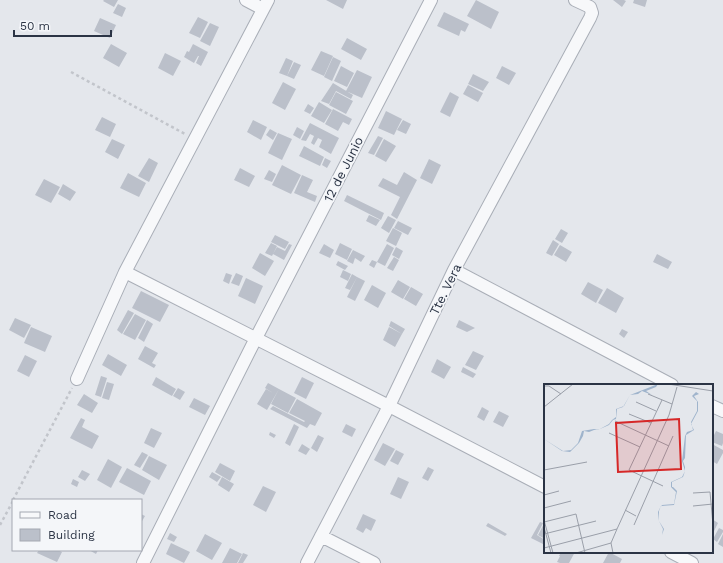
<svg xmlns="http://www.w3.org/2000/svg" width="723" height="563" font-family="'Work Sans',sans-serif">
  <rect width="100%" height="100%" fill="#e4e7ec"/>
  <path fill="#bbc0ca" d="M104,0H118L114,7L103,1Z
    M326,0H347L343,9Z
    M476,0L499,12L491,29L467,16Z
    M613,0H624L626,1L622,7Z
    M634,0H647L645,7L633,3Z
    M118,4L126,8L122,17L113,13Z
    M444,12L469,24L465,32L461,30L459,36L437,26Z
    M198,17L208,22L200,38L189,33Z
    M100,18L116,25L110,38L94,31Z
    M210,23L219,27L210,46L200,41Z
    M347,38L367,49L361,60L341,49Z
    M111,44L127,53L119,67L103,58Z
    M193,44L208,52L201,66L196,63L199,56H198L194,63L184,57L187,51L189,52Z
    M321,51L333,56L324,76L311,70Z
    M165,53L181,61L173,76L158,68Z
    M333,57L341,61L332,81L324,77Z
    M286,58L293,61L287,76L279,73Z
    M294,62L301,65L294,79L287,76Z
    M341,66L354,73L347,87L334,81Z
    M502,66L516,73L509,85L496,78Z
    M357,70L372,77L362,98L346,91Z
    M473,74L489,82L483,91L468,84Z
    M283,82L296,89L285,110L272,103Z
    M333,83L353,95L351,99L336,91L329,104L321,101Z
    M468,85L483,93L478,102L463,94Z
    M336,92L353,101L346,114L329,105Z
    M450,92L459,97L450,117L440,112Z
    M319,102L332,110L324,123L311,116Z
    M308,104L314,108L310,114L304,111Z
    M333,109L352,119L349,125L343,122L338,131L325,124Z
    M386,111L402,119L394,135L378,128Z
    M102,117L116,124L110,137L95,130Z
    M253,120L267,127L261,140L247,132Z
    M403,120L411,124L406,134L397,130Z
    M310,123L339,138L331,154L319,147L322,140L318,138L314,145L311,143L314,136L310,134L306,141L301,140Z
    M297,127L304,131L300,139L293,135Z
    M270,129L277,133L273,140L266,135Z
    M278,133L292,139L282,160L268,153Z
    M378,136L383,138L374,155L368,153Z
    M112,139L125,145L118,159L105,152Z
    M384,139L396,146L386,162L375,156Z
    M304,146L324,157L320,166L299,156Z
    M149,158L158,163L149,182L138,176Z
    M325,158L331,161L327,168L322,165Z
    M429,159L441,165L432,184L420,178Z
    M282,165L301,175L291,194L272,185Z
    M240,168L255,176L249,187L234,180Z
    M269,170L276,174L272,182L264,179Z
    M404,172L417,180L397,219L391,215L400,197L378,186L383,178L397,185Z
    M128,173L146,183L139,197L120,188Z
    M302,175L313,180L307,192L317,196L315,202L294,193Z
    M44,179L60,187L51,203L35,195Z
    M63,184L76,192L70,201L58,194Z
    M347,195L384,213L381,220L344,201Z
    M369,215L380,220L376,226L366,221Z
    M388,216L396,220L389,233L381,228Z
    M398,221L412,228L408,235L394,228Z
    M393,228L402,233L396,246L386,241Z
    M561,229L568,233L562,243L555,239Z
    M275,235L289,242L285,249L271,242Z
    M553,240L559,244L552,256L546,253Z
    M271,243L277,246L272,256L265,253Z
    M340,243L352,249L347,260L335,254Z
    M289,244L292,245L284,260L273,254L277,247L285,251Z
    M324,244L334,250L330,258L319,253Z
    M387,244L394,248L385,266L377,262Z
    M560,245L572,252L566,262L554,255Z
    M396,247L403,251L399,259L392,255Z
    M353,250L365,256L361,262L355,258L353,264L347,261Z
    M260,253L274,261L265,276L252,268Z
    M657,254L672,262L668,269L653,262Z
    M394,257L399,260L393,271L387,268Z
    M372,260L377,262L374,268L369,265Z
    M338,261L348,266L345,270L336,265Z
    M343,270L351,274L348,281L340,277Z
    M226,273L232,275L229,284L223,281Z
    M236,273L243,276L239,286L231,283Z
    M352,274L357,277L350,290L345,288Z
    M357,277L365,281L355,301L347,297Z
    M246,278L263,286L255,304L238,296Z
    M398,280L410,287L403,299L391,292Z
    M588,282L603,290L596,303L581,294Z
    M372,285L386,293L378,308L364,300Z
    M411,287L423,294L416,306L404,299Z
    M607,288L624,298L616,313L598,303Z
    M141,291L169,305L160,322L132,308Z
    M128,310L134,313L122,334L117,330Z
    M135,314L146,320L135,340L123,334Z
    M15,318L31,325L24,338L9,330Z
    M147,320L153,324L144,342L138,338Z
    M459,320L475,328L467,332L456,327Z
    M391,321L405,329L402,334L389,326Z
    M31,327L52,336L45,352L24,343Z
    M389,327L402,334L395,347L383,340Z
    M622,329L628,332L624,338L619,334Z
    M145,346L158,353L152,363L156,365L154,368L138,359Z
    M473,351L484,356L476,370L465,365Z
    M108,354L127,365L121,376L102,365Z
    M25,355L37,361L29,377L17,371Z
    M437,359L451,367L444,379L431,372Z
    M463,367L476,374L473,378L461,372Z
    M101,376L107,378L101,397L95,395Z
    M156,377L176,389L172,396L152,385Z
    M302,377L314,383L306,399L294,393Z
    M107,382L114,384L109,400L102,398Z
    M268,383L279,389L267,410L257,404L266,389L273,393L265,388Z
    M178,388L185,392L180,400L173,396Z
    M279,389L296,398L288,413L271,404Z
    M84,394L98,403L92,413L77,405Z
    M194,398L210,406L205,415L189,407Z
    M297,399L322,413L315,426L310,424L307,428L270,409L273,406L304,422L305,421L289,413Z
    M482,407L489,411L484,421L477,417Z
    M499,411L509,416L503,427L493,422Z
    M81,418L85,420L82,427L99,436L92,449L70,438Z
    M294,424L299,427L290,446L285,443Z
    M346,424L356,429L352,437L342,432Z
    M151,428L162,433L154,448L144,443Z
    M716,431L723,434V443L722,446L712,442V439Z
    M270,432L276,435L274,438L269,435Z
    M318,435L324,438L317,452L311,448Z
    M383,443L395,449L385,466L374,460Z
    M302,444L310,449L306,455L298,451Z
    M712,444L723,450V453L717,464L712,461Z
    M396,450L404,454L398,465L390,461Z
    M142,452L148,455L140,468L134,465Z
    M149,456L167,465L159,480L142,470Z
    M108,459L122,467L111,488L97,480Z
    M220,463L235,471L230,481L215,472Z
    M428,467L434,470L428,481L422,478Z
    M127,468L151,481L144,495L119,482Z
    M82,470L90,474L85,481L78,477Z
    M212,472L221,477L217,482L209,477Z
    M222,477L234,484L229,492L218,485Z
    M398,477L409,482L401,499L390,494Z
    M73,479L79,482L77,487L71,484Z
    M263,486L276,492L266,512L253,505Z
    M141,514L145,516L141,523Z
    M363,514L376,520L371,531L366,528L363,533L356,529Z
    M712,519L718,523L712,535Z
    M540,522L543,523L537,535L545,540V545L531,538Z
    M545,522V539L538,535Z
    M488,523L507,534L505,536L486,526Z
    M719,528L723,530V532L717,542L713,539Z
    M170,533L177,537L174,542L167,539Z
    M205,534L222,543L212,560L196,551Z
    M723,534V547L718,544Z
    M171,543L190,552L184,563L166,554Z
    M230,548L242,554L237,563H222Z
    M39,550H57L62,552L57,562L37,553Z
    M89,550H98L96,554Z
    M561,552H575L569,563H560L557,562L560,556H559Z
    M609,552L622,559L620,563H603Z
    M243,553L248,555L243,563H238Z"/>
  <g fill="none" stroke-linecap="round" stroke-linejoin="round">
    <defs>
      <path id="minor" d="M246,0L263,9
        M454,270L672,385
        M125,272L389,406L545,487
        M77,379L125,272L268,0
        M712,406L723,411
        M321,536L374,563
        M671,552L692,563
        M143,563L256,338L431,0
        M307,563L389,406L454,270L590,18L592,13L590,7L575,0"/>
    </defs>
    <use href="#minor" stroke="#a9aeb7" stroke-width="14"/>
    <path stroke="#c2c5cb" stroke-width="2.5" stroke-dasharray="3 3" stroke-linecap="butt" d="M71,72L185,134
      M13,500L72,388
      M0,525L13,501"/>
    <use href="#minor" stroke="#f7f8fa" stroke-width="12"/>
  </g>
  <g text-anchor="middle" stroke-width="3.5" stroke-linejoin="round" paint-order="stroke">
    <g font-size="13" fill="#2b3445" stroke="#f4f6f9">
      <text transform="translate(343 169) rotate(-63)" y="5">12 de Junio</text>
      <text transform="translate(445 289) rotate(-64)" y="5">Tte. Vera</text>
    </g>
  </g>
  <g transform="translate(544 384)">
    <rect width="169" height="169" fill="#e4e7ec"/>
    <path d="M114,0L112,3L102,7L108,11L98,7L94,10L86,11L79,23L73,25L72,35L69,36L65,41L56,45L53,46H50L45,48L40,47L39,52L35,59L26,68L18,67L0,55L19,67L27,66L34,59L38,47L50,45L54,46L65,40L68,36L72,33V25L80,22L86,11ZM152,8L155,10L150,12L154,18V27L147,40L150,46L142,51L141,74L139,77L141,83V87L139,93L128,98V103H129L133,107L130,121L117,122L115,127V137L120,145L118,151L112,153L118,151L119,145L115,137L114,128L116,124L118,121L130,120L132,108L127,103V98L138,93L141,87L138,77L141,52L143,48L149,46L147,38L153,27V17L148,12Z" fill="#9fb4cc"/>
    <path fill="none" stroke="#9a9fa9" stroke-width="1" d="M124,0L169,7M0,2H5L17,10M104,10L128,20M118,16L85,86L119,102M92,18L112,27M0,23L29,0M85,30L107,39M71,37L125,62M65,49L96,63M0,86L43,78M149,109L166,108L169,141M0,111L15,107M149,122L169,120M0,124L27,117M81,126L92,132M0,136L9,169M0,138L32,130L41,169M90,141L129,52M0,143L7,169M0,150L52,137M0,164L73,145M32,169L67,159M69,169L67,159L73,145L125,31L133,3"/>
    <path fill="#d62828" fill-opacity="0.15" stroke="#d62828" stroke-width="2" d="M135,35L137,85L74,88L72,39Z"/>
    <rect width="169" height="169" fill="none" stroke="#2b3445" stroke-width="2"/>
  </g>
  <rect x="12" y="499" width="130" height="52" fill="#f4f6f9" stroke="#a4a8b1"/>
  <rect x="20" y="512" width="20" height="6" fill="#f7f8fa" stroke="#a4a8b1"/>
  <text x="48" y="519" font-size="12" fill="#2b3445">Road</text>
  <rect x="20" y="529" width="20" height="12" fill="#bbc0ca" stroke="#a4a8b1"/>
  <text x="48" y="539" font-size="12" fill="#2b3445">Building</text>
  <path d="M14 30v6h97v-6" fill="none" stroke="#2b3445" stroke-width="2"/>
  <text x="20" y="30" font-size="12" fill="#2b3445" stroke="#f4f6f9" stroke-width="3" paint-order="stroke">50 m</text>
</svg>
